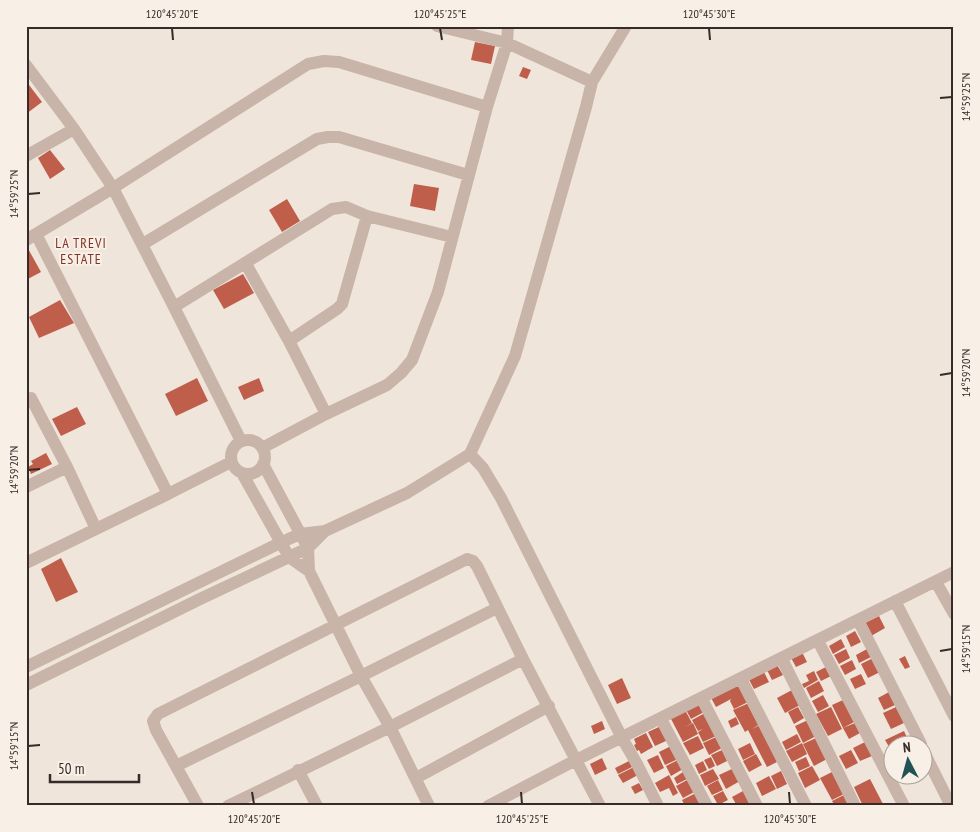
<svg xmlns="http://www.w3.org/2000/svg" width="980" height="832" font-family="'PT Sans Narrow',sans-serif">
  <rect width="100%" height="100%" fill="#f0e5db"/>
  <path fill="#bf5e4a" d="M475,42L495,46L491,64L471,60Z
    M523,67L531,70L527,79L519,76Z
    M26,81L42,102L26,114Z
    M50,150L65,169L50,179L38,158Z
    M414,184L439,188L435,211L410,206Z
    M287,199L300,221L282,232L269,210Z
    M26,245L41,272L26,280Z
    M243,274L254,293L224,309L213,290Z
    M60,300L74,323L39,338L29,317Z
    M197,378L208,401L176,416L165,394Z
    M259,378L264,391L244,400L238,387Z
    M77,407L86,424L61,436L52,419Z
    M46,453L52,464L31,474L28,467L33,464L31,461Z
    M61,558L78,592L56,602L41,569Z
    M879,616L885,628L871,636L865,623Z
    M855,631L861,642L851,647L846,636Z
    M841,639L845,647L833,654L829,646Z
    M846,649L850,658L839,664L834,655Z
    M867,649L871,657L859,663L856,655Z
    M801,650L807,662L796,667L790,656Z
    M905,656L910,667L905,669L899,659Z
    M873,658L880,672L868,678L861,664Z
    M852,660L856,669L845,675L840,666Z
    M776,663L783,675L772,680L766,668Z
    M830,665L835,674L821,681L816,672Z
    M761,666L769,682L754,689L746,674Z
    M814,671L818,680L804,688L802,684L809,681L806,675Z
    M861,674L866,684L855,689L850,679Z
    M622,678L631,698L617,704L608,685Z
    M737,680L748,702L734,709L730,701L731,699L716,707L709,694Z
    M819,681L824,691L811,698L806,688Z
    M792,690L800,705L785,713L777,698Z
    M889,692L895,705L884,710L878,698Z
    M823,695L829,706L818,712L812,701Z
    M698,699L704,712L691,719L684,706Z
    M843,700L854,722L843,728L832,705Z
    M749,703L760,724L752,729L760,725L777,762L767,767L748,730L745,732L733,710Z
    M798,707L804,718L794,724L788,712Z
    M831,707L842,729L828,736L816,714Z
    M896,707L904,723L891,729L883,713Z
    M685,710L692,723L685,727L693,723L698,734L683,742L670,717Z
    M705,713L716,736L703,742L698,732L703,729L698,731L692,720Z
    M736,717L739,724L731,728L728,721Z
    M808,720L816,736L803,743L795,726Z
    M602,721L605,729L594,734L591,726Z
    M855,723L860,733L849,739L843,728Z
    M661,726L668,740L655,746L648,732Z
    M904,731L909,742L903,744H892V749L891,750L885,740Z
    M646,733L653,747L641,754L639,750L637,751L634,745L636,744L634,739Z
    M797,734L801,742L786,750L782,742Z
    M698,736L704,748L690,755L683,743Z
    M716,737L722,748L709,755L703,743Z
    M816,738L827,759L814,766L803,744Z
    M865,742L872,756L860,761L853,748Z
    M750,743L755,754L743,760L738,749Z
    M802,743L807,754L792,762L786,751Z
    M671,746L678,759L665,765L659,752Z
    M722,750L727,761L717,766L711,755Z
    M851,750L858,763L846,769L839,756Z
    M756,754L762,765L749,772L743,761Z
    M658,755L664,768L654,773L647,760Z
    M711,757L715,766L709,769L704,760Z
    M806,757L810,766L799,771L795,762Z
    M602,758L607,769L595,775L590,764Z
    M678,760L683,769L671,776L666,766Z
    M629,761L632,767L618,774L615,768Z
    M703,761L707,770L699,774L695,765Z
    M812,766L820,780L805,788L798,773Z
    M634,767L638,775L623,783L618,775Z
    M734,768L740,781L726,789L719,775Z
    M713,769L719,779L705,786L700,775Z
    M781,771L787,784L777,789L771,776Z
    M683,772L687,779L677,784L674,778Z
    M832,772L844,794L832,800L820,778Z
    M669,775L678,793L673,796L669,788L660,792L655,783Z
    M769,776L776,789L762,796L756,783Z
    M689,779L696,791L683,798L676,786Z
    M870,779L883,804L878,806H863L854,787Z
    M718,780L723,790L712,795L707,786Z
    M639,783L643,790L635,794L631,787Z
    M723,791L728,800L718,805L713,796Z
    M743,791L749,803L743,806H737L732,797Z
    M698,792L705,806H685L682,800Z
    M844,795L849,806H835L832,801Z"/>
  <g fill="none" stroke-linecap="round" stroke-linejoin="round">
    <path stroke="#c8b4a8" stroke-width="12" d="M437,26L507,43L592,82
      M26,65L74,129L113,188L174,307L332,209L346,207L367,216L452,237
      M487,107L507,43L508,26
      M26,156L74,129
      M36,234L113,188L308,64L324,61L339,62L487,107L438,292L412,360L401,373L387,385L326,414L289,341L246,264
      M26,240L36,234L168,494L231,462
      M143,244L317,139L328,137H339L468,175
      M174,307L241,441
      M289,341L337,309L342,304L367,216
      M31,398L67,467L96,529
      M231 457a17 17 0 1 1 34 0a17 17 0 1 1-34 0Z
      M262,448L326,414
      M470,454L483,468L501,498L622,738L637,764L658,806
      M263,464L308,548L309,571L361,676L390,727L429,806
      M242,473L289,557L309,571
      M26,487L67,467
      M26,563L168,494
      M936,582L954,614
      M895,601L954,716
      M858,620L921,744
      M818,641L904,806
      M782,659L855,806
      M26,667L282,542L300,534L325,531L407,493L470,454L515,356L586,107L592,82L626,26
      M741,679L806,806
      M26,685L200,599L308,548L325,531
      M702,699L757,806
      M661,719L707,806
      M922,748L951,806
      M176,766L361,676L497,608
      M298,770L317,806
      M416,778L549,706
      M198,806L156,730L153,721L158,714L467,559L473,561L477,566L523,659L600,806
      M228,806L390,727L523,659
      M488,806L576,760L954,572"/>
  </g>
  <path fill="none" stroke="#352b28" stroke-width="2" d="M172,28L173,40M440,28L442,40M709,28L710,40M940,98L952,97M28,194L40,193M940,375L952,373M28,470L40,469M940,651L952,649M28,746L40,745M252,792L254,804M521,792L522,804M789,792L790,804"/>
  <g text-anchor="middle" stroke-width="4" stroke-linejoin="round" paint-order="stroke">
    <g font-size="14" letter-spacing="1" fill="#7f3425" stroke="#f8efe7">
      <text x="81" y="248">LA TREVI<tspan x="81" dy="16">ESTATE</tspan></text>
    </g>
  </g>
  <rect width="980" height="832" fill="none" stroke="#f8efe7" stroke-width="55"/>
  <g transform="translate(908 760) rotate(354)"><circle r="24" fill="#f8efe7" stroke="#aaa19b"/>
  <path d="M0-4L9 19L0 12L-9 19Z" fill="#205454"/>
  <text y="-8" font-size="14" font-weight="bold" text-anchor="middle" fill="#352b28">N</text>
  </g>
  <path d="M50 774v8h89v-8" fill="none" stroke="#352b28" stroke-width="2.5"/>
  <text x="58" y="774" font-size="15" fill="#352b28" stroke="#f8efe7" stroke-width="4" paint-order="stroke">50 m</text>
  <rect x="28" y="28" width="924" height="776" fill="none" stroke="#352b28" stroke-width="2"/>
  <g font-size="12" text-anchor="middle" fill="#352b28">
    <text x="172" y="18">120°45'20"E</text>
    <text x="440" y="18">120°45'25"E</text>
    <text x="709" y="18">120°45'30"E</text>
    <text transform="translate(966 97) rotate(-90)" y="4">14°59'25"N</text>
    <text transform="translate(14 194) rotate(-90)" y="4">14°59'25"N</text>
    <text transform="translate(966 373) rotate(-90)" y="4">14°59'20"N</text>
    <text transform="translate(14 470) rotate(-90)" y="4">14°59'20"N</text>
    <text transform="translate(966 649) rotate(-90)" y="4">14°59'15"N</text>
    <text transform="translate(14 746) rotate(-90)" y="4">14°59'15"N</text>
    <text x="254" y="823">120°45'20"E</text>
    <text x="522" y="823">120°45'25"E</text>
    <text x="790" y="823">120°45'30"E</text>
  </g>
</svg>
